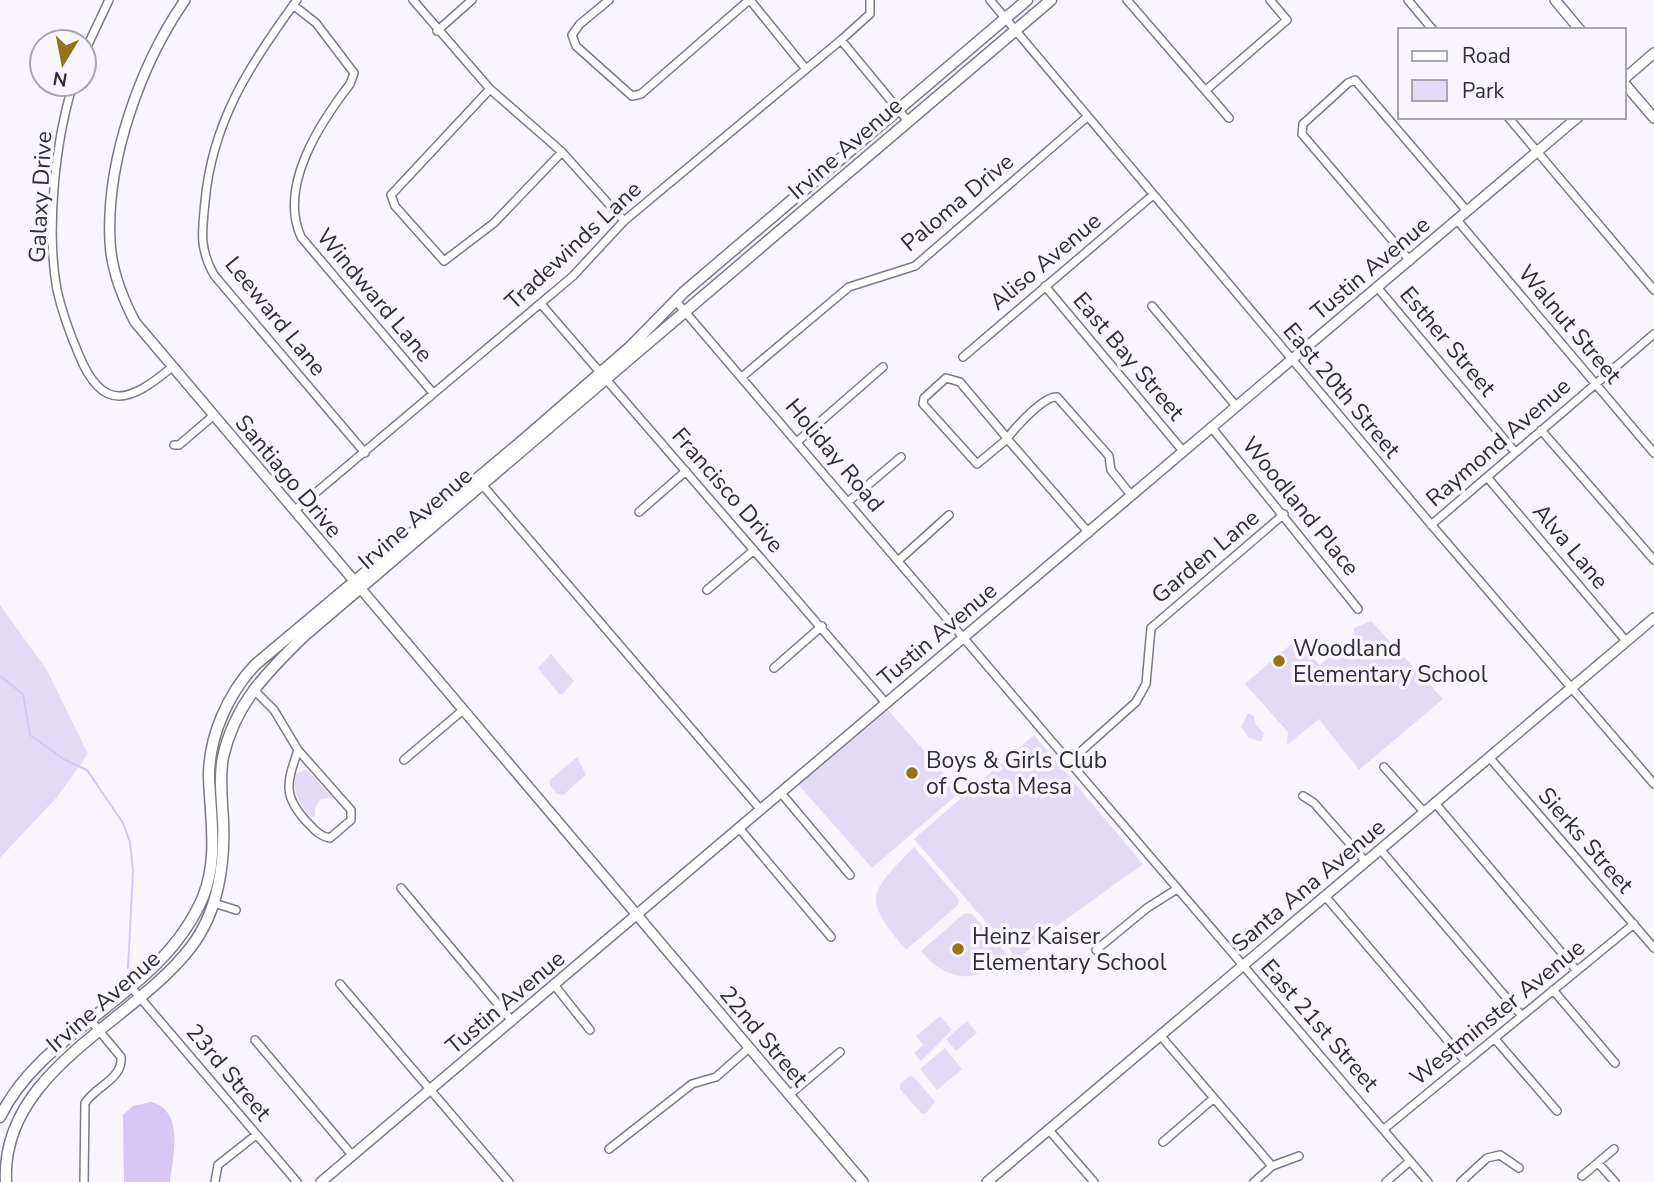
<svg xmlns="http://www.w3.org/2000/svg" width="1654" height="1182" font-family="'Nunito Sans',sans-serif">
  <rect width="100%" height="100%" fill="#f8f5ff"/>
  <path fill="#e3dbf6" d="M0,605L47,670L88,754L57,797L0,858Z
    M1371,621L1443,699L1359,770L1319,719L1287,745L1288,732L1245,684L1298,638L1311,646L1308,653L1320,665L1354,635V628Z
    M551,654L574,681L563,694H559L538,668Z
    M883,704L960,792L872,868L795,781Z
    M1248,713L1254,716L1256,725L1264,733L1261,742L1249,738L1241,727Z
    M1034,735L1143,864L1054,928L1018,959L914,839Z
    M577,757L586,775L563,795L557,794L550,785V780Z
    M306,769L333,798L321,799L315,808V817H311C299,803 292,792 296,774Z
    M914,847L959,899L958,905L906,950C862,897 868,895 914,847Z
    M965,913L972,914L1010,958C976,983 949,984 921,951Z
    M940,1016L952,1030L921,1061L914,1053L923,1045L916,1036Z
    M967,1021L977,1033L956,1051L946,1039Z
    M945,1048L962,1069L937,1090L920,1069Z
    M910,1076L914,1077L935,1102L925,1114L921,1113L900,1089V1084Z"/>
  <path fill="#d5c6f5" d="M151,1102C185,1110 173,1157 170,1182H124L123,1115L133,1106Z"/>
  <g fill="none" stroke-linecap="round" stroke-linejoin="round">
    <path stroke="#d5c6f5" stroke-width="2" d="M0,676L23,694L30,735L65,760L87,770L123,823L130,842L133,871L128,968"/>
    <defs>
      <path id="minor" d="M297,0C250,64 212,122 205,202C202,232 199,248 214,275L365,453
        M413,0L490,89L562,152L624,221
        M609,0L580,24L572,35L576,46L632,96L641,94L749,0
        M750,0L805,68
        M990,0L1429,522L1654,784
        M1127,0L1229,118
        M1408,0L1433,30
        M293,5L316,23L354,73L350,84C320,123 278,186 301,237L433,393
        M437,31L472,0
        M841,40L907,120
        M84,53L109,0
        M73,84C55,142 46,230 57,290C62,312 70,334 79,355C103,414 131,401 171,368
        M490,89L391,195L395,206L444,261L494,223L562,152
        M1206,90L1287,20L1270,0
        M1508,117L1654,290
        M1457,220L1654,453
        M1410,261L1302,134L1303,124L1348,83L1355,80L1467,211
        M1045,286L1183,451
        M1377,287L1515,452
        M675,300L1428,1182
        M541,304L885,702
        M1152,306L1236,406
        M963,357L1153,195
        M743,376L849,287L915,266L1087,117
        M1212,428L1358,609
        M1541,430L1654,560
        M1007,438L960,382L946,378L924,398L923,404L977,464L1006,440C1014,429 1044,395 1057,397L1109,456L1111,470L1131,495
        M798,441L883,367
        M1010,442L1089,533
        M174,445H179L213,416
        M1487,477L1626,641
        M479,481L761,810
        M849,501L901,457
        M294,511L573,276L624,221L841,40L870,14V0
        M639,512L686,471
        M1431,525L1654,334
        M899,560L949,515
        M707,590L754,550
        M774,668L822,626
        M253,689L274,710L298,750
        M298,750L351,810V820L330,838C319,836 315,830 307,822C282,795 287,783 298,750Z
        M1489,757L1654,948
        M404,760L463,710
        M1069,762L1136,702L1146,684L1151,628L1284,514
        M1384,767L1424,812
        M781,793L850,875
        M1303,796L1314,803L1365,861
        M1435,803L1577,971
        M739,828L831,937
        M1380,849L1522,1016
        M401,888L512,1021
        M1325,896L1466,1062
        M214,903L236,910
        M1096,950L1147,908L1177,889
        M340,984L509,1182
        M555,986L590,1030
        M131,987L297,1182
        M1553,990L1615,1063
        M1160,1035L1272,1166
        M1495,1039L1557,1111
        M255,1040L352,1155
        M789,1095L840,1052
        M1384,1129L1634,924
        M1049,1130L1094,1182
        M1163,1142L1214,1098
        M609,1149L692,1084L716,1077L749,1048
        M1598,1163L1615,1182
        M1582,1176L1614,1149
        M84,1182L85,1103C96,1086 123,1079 121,1057L91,1021
        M215,1182L218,1165L256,1135
        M1254,1182L1272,1166L1299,1156
        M1386,1182L1410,1161
        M1461,1182L1487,1158L1500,1155L1519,1168"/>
      <path id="tertiary" d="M185,0C140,65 106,161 110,241C111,270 122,297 135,322L863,1182
        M1555,0L1580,30
        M1624,79L1654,53
        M1624,83L1654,118
        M321,1182L1578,117
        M987,1182L1654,618"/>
      <path id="secondary" d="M0,1117C43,1028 161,996 203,897C219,858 210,816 209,776C209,736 228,694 255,665L522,441L629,348L684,292L1027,0
        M6,1182C0,1071 133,1023 191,947C218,912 225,864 223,821C222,800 219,778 223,757C235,704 266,673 304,636L1051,0"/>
    </defs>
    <use href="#minor" stroke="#7d7987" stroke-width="10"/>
    <use href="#tertiary" stroke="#7d7987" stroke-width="12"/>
    <use href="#secondary" stroke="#7d7987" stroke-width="13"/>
    <use href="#minor" stroke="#fff" stroke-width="7"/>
    <use href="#tertiary" stroke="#fff" stroke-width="9"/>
    <use href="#secondary" stroke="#fff" stroke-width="10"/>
  </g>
  <g fill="#91751b" stroke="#f8f5ff" stroke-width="2.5">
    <circle cx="1279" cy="661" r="7"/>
    <circle cx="912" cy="773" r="7"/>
    <circle cx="958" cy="949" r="7"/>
  </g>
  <g text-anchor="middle" stroke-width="7" stroke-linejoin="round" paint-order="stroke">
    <g font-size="23" fill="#302e34" stroke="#f8f5ff">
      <text transform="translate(845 148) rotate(-41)" y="8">Irvine Avenue</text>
      <text transform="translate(40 197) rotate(-87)" y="8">Galaxy Drive</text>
      <text transform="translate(957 202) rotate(-40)" y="8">Paloma Drive</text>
      <text transform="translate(573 245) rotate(-43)" y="8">Tradewinds Lane</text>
      <text transform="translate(1045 261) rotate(-40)" y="8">Aliso Avenue</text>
      <text transform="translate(1370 268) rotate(-40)" y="8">Tustin Avenue</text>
      <text transform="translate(375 295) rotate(50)" y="8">Windward Lane</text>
      <text transform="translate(276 316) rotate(51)" y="8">Leeward Lane</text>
      <text transform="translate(1570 324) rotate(50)" y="8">Walnut Street</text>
      <text transform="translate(1448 341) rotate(50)" y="8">Esther Street</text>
      <text transform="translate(1129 356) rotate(50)" y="8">East Bay Street</text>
      <text transform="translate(1342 390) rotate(50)" y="8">East 20th Street</text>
      <text transform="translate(1498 442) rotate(-41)" y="8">Raymond Avenue</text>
      <text transform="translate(835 455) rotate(50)" y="8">Holiday Road</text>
      <text transform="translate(289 476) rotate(50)" y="8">Santiago Drive</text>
      <text transform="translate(728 490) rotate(49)" y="8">Francisco Drive</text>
      <text transform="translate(1301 506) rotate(51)" y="8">Woodland Place</text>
      <text transform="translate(415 518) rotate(-41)" y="8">Irvine Avenue</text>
      <text transform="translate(1571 546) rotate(50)" y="8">Alva Lane</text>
      <text transform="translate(1205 556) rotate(-40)" y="8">Garden Lane</text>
      <text transform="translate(937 634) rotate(-40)" y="8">Tustin Avenue</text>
      <text transform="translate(1586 840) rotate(49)" y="8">Sierks Street</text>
      <text transform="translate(1308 885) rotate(-40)" y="8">Santa Ana Avenue</text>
      <text transform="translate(103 1001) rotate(-41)" y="8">Irvine Avenue</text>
      <text transform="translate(505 1002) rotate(-40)" y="8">Tustin Avenue</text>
      <text transform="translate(1497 1012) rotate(-39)" y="8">Westminster Avenue</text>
      <text transform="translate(1320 1025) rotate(49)" y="8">East 21st Street</text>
      <text transform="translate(764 1036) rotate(50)" y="8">22nd Street</text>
      <text transform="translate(229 1072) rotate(50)" y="8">23rd Street</text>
    </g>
    <g font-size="23" fill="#302e34" stroke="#f8f5ff" text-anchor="start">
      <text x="1293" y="656">Woodland<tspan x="1293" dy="26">Elementary School</tspan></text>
      <text x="926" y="768">Boys &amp; Girls Club<tspan x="926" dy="26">of Costa Mesa</tspan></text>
      <text x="972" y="944">Heinz Kaiser<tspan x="972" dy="26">Elementary School</tspan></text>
    </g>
  </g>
  <rect x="1398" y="28" width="228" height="91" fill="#f8f5ff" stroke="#a8a5ae" stroke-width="2"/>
  <rect x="1412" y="51" width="35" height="10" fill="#ffffff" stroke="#a8a5ae" stroke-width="2"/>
  <text x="1462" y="63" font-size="21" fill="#302e34">Road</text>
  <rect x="1412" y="80" width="35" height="21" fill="#e3dbf6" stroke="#a8a5ae" stroke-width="2"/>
  <text x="1462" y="98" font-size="21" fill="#302e34">Park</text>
  <g transform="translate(63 63) rotate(190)"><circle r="33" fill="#f8f5ff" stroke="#a8a5ae" stroke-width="2"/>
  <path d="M0-5L12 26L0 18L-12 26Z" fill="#91751b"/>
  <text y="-10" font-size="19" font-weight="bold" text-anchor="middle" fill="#302e34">N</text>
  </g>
</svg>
